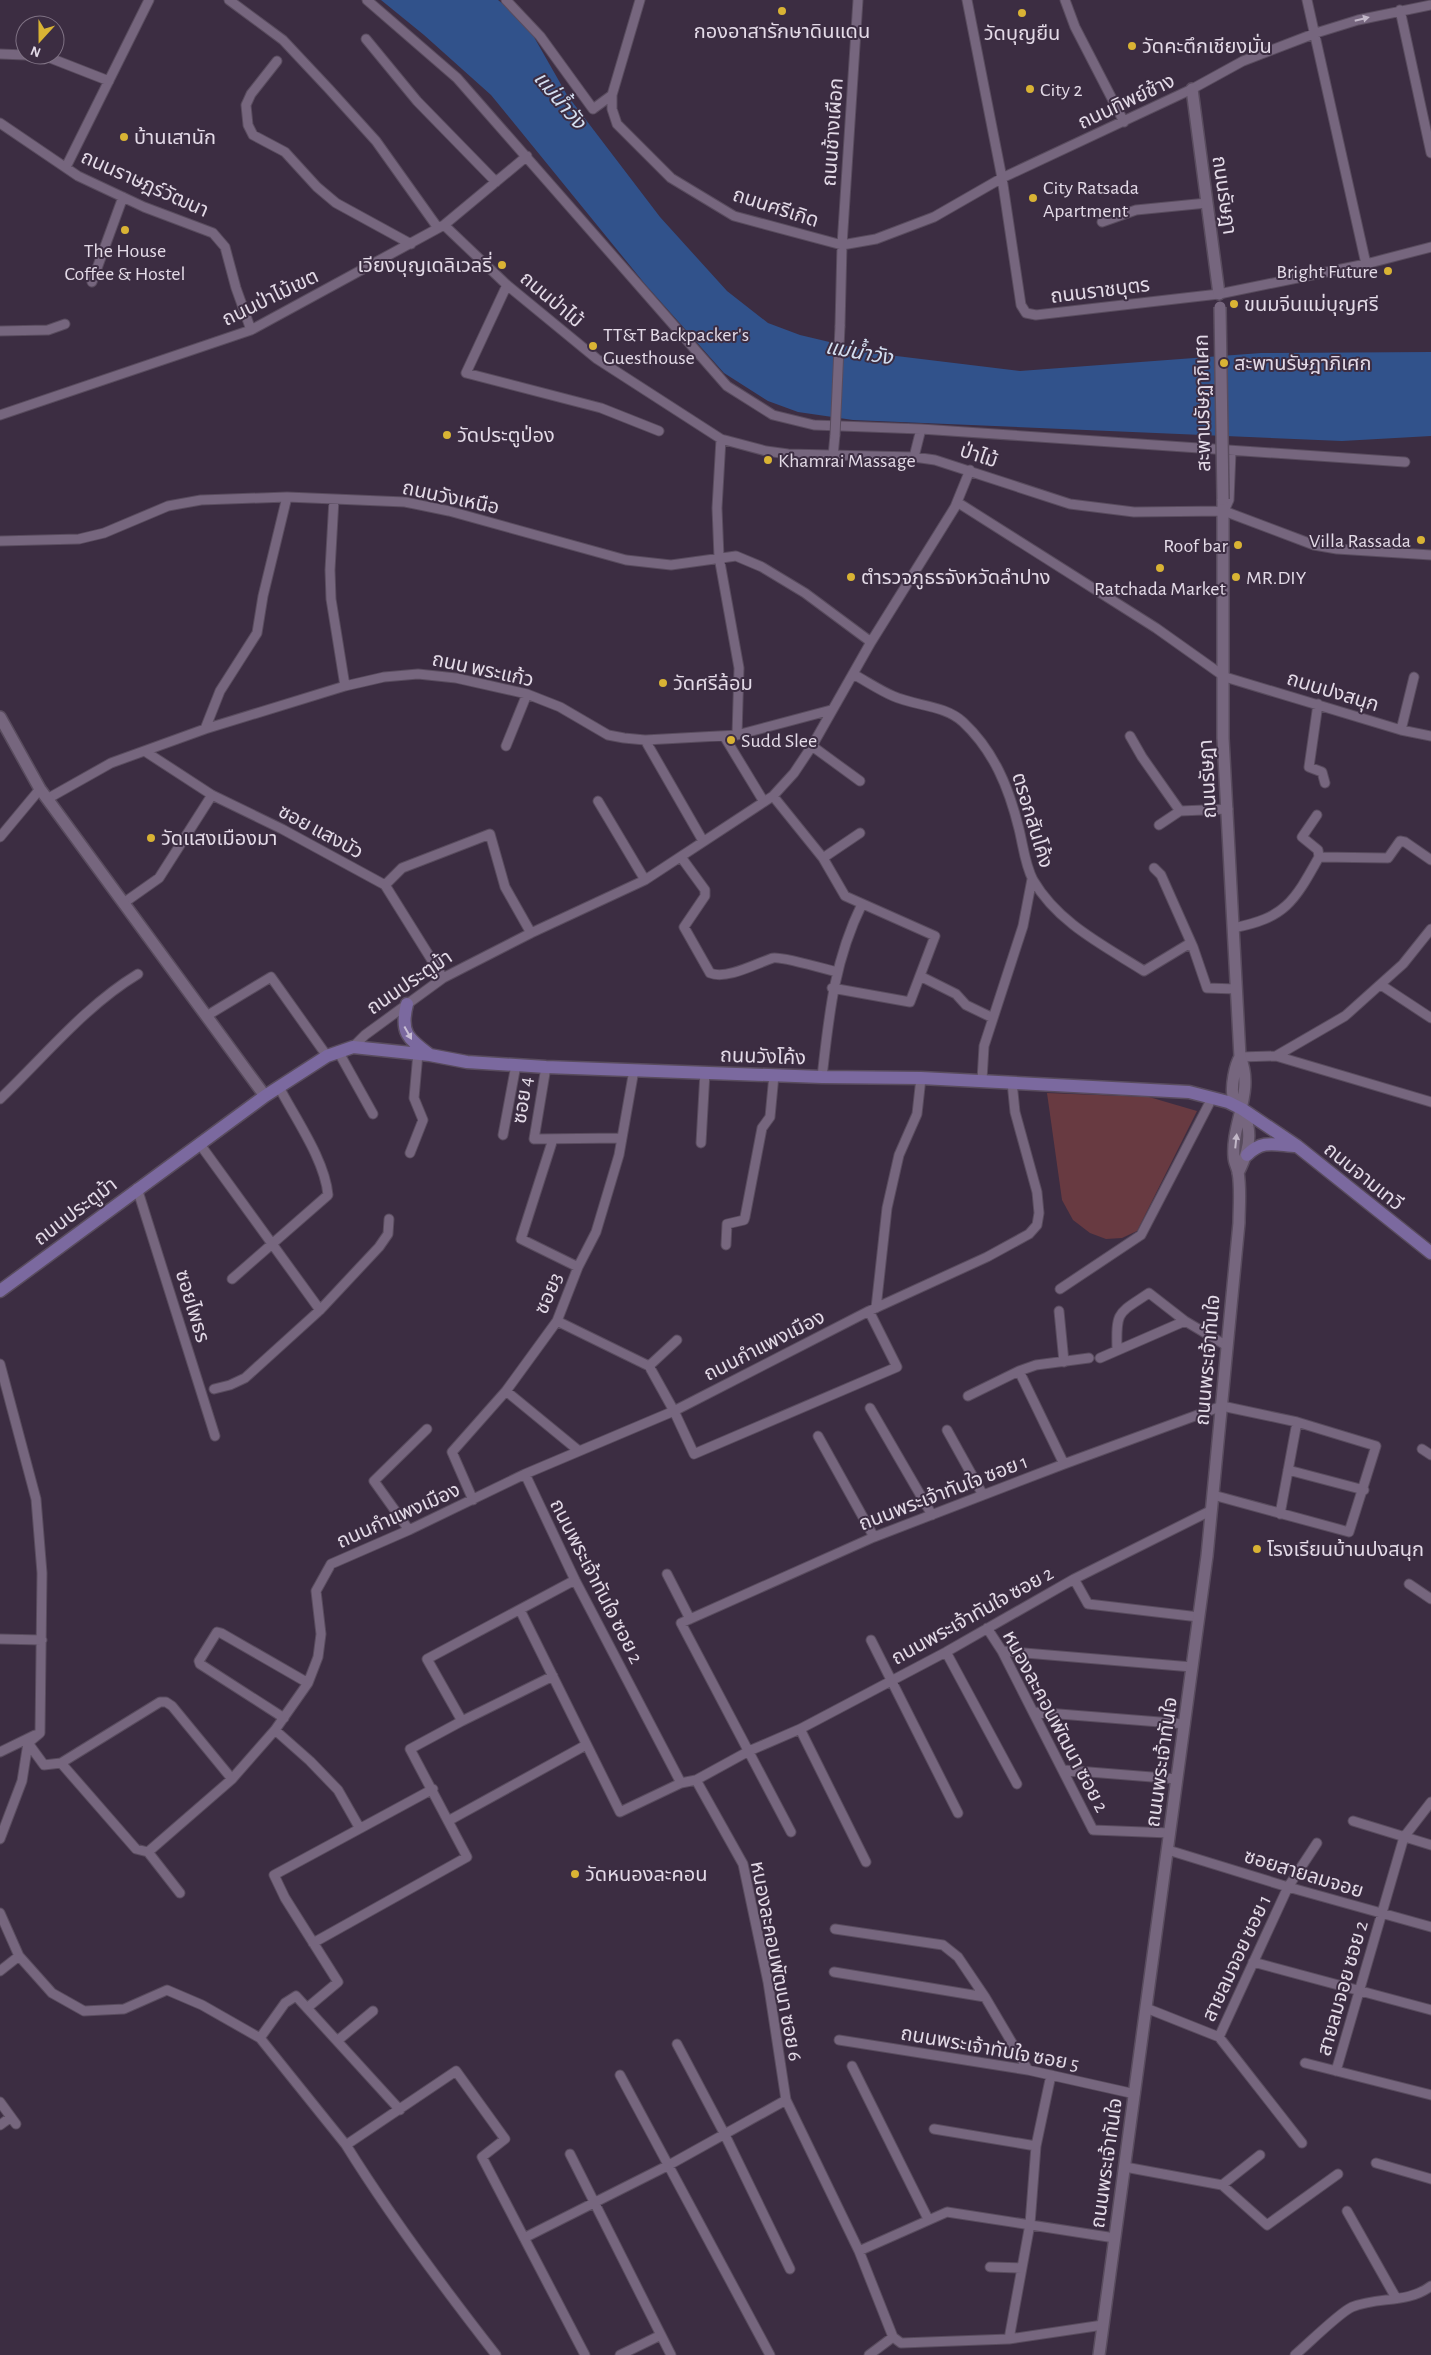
<svg xmlns="http://www.w3.org/2000/svg" width="1431" height="2355" font-family="'Alegreya Sans','Noto Sans Thai',sans-serif">
  <rect width="100%" height="100%" fill="#3c2d42"/>
  <path fill="#683a41" d="M1047,1093L1149,1097L1197,1111L1137,1231L1122,1238L1106,1239L1090,1233L1073,1220L1062,1200Z"/>
  <path fill="#31528b" d="M381,0H498L526,23L567,95L660,217L727,291L768,323L800,335L880,354L1020,371L1261,353L1431,352V436L1342,441L853,420L798,412L768,401L724,373L645,284L491,95L424,35Z"/>
  <g fill="none" stroke-linecap="round" stroke-linejoin="round">
    <defs>
      <path id="minor" d="M229,0L283,40L329,89L376,141L438,228
        M367,0L457,78L727,386L773,415L814,425L921,429L1405,462
        M506,0L540,36L593,109L612,95
        M640,0L612,95V109L617,124L671,178L734,216L842,245L876,239L934,217L1002,178L1192,89L1243,61L1316,33L1358,20L1431,5
        M967,0L1002,178L1021,305L1026,313L1036,315L1219,294L1366,264L1431,247
        M1065,0L1075,27L1124,122
        M1307,0L1366,264
        M1400,10L1431,153
        M366,39L417,101L496,182
        M0,54L25,55
        M26,55L45,56L109,81
        M277,61L251,94L246,105L248,125L253,135L285,152L317,187L336,203L411,244
        M0,123L78,176L144,207L213,233L225,247L236,288L251,330
        M66,167L149,0
        M1102,222L1136,210L1207,203
        M444,225L507,285L597,359L721,439L766,451L788,454L914,457L935,460L1070,504L1134,512L1224,511L1314,545L1337,549L1431,555
        M92,282L123,197
        M507,285L466,373L601,408L659,431
        M840,326L842,245L858,0
        M0,331L48,330L65,324
        M0,415L251,330L444,225L527,156
        M721,439L717,508L719,557L739,668L737,735
        M833,456L835,435
        M914,457L921,429
        M334,499L330,570L331,599L345,686
        M957,502L1156,628L1225,677L1401,730L1431,736
        M1224,511L1229,500L1231,452
        M0,541L79,539L104,533L168,506L201,500L287,497L405,502L449,511L626,560L671,565L736,556L762,567L805,593L871,642
        M853,674C866,681 879,690 893,696C915,706 945,705 963,722C994,751 1009,788 1019,829C1023,845 1025,865 1033,880C1058,923 1103,945 1144,971L1187,945L1193,947L1207,988L1236,989
        M1318,704L1309,767L1322,772L1325,783
        M205,729L220,691L257,633L263,596L287,497
        M1401,730L1414,677
        M724,736L764,802
        M1130,736L1142,757L1180,811
        M645,740L703,841
        M506,746L527,694
        M812,746L860,781
        M146,752L212,795L282,829L385,885L443,978
        M773,796L823,858L845,896L935,936L910,1002L832,988
        M47,799L111,763L205,729L345,686L384,677L418,674L456,678L527,694L560,707L608,735L624,738L645,740L737,735L831,710
        M598,801L645,880
        M1317,815L1302,837L1318,850L1319,857
        M1159,825L1180,811L1228,809
        M0,837L40,789
        M681,857L705,890V896L684,927L710,973C727,980 757,963 773,958C781,956 825,969 837,972
        M823,858L860,833
        M1154,868L1161,875L1193,947
        M385,885L402,868L490,834L505,887L531,933
        M125,902L159,878L212,795
        M1233,928C1285,918 1294,902 1319,857L1388,858L1400,841L1405,842L1431,860
        M920,976L956,994L966,1005L993,1018
        M1381,985L1431,1018
        M208,1015L271,977L327,1056
        M353,1047L365,1035L443,978L531,933L645,880L773,796L794,773L812,746L871,642L955,507L970,470
        M338,1051L373,1114
        M1276,1056L1345,1016L1403,964L1431,929
        M1240,1057L1276,1056L1431,1102
        M546,1067L534,1139L622,1138
        M822,1077C829,1015 834,961 862,904
        M982,1080L984,1046L1023,926L1032,879
        M0,1099C45,1056 85,1006 138,974
        M503,1135L516,1065
        M553,1139L521,1239L578,1267
        M199,1143L320,1310
        M701,1143L705,1072
        M410,1153L423,1120L414,1098L418,1053
        M137,1188L215,1436
        M726,1245L727,1224L744,1220L745,1217L762,1128L770,1117L774,1075
        M232,1279L328,1195C325,1160 295,1118 279,1087
        M1060,1289L1141,1235L1209,1104
        M876,1308L887,1208L899,1155L917,1114L921,1078
        M1059,1311L1064,1362
        M557,1321L649,1366L674,1411L694,1454L897,1367L869,1311
        M1117,1349C1116,1310 1118,1314 1149,1293L1185,1321L1227,1346
        M1100,1358L1185,1321
        M0,1364L36,1499L42,1573L40,1733L28,1743
        M649,1366L677,1340
        M1019,1371L1064,1464
        M214,1389L230,1385L245,1378L320,1310L379,1247L388,1234L389,1219
        M506,1391L579,1451
        M968,1396L1019,1371L1036,1365L1089,1358
        M870,1408L932,1515
        M947,1430L983,1495
        M818,1436L874,1537
        M1422,1449L1431,1455
        M1288,1470L1364,1490
        M525,1474L575,1580L681,1783
        M473,1500L452,1452L506,1391L557,1321L578,1267L596,1232L619,1155L634,1070
        M1280,1514L1297,1422
        M409,1530L374,1481L427,1429
        M667,1574L690,1619
        M1074,1579L1088,1604L1199,1617
        M1409,1584L1431,1599
        M520,1610L620,1812L681,1783L696,1780L749,1751L800,1729L946,1652L1074,1579L1212,1510
        M987,1628L1002,1651L1093,1830L1170,1833
        M0,1639L42,1640
        M871,1640L958,1813
        M1002,1651L1192,1667
        M946,1652L1017,1784
        M1034,1712L1185,1724
        M284,1718L200,1664L199,1661L217,1632L221,1633L308,1683
        M462,1721L427,1659L575,1580
        M800,1729L866,1862
        M275,1730L310,1761L338,1790L359,1827
        M28,1743L44,1765L61,1763L136,1849L148,1852L232,1779L275,1730L308,1683L318,1657L321,1634L316,1591L331,1564L409,1530L525,1474L674,1411L869,1311L987,1257L1029,1234L1037,1225L1039,1213L1037,1192L1015,1112L1012,1082
        M0,1752L35,1735
        M61,1763L160,1702H166L172,1706L232,1779
        M1064,1770L1177,1779
        M696,1780L743,1864L768,1982L786,2100L859,2251L893,2337
        M448,1821L586,1745
        M1353,1821L1431,1845
        M791,1832L681,1623L874,1537L1064,1464L1222,1406L1297,1422L1376,1446L1349,1532L1213,1495
        M0,1839L22,1781L28,1743
        M1168,1850L1288,1887L1431,1927
        M148,1852L180,1893
        M0,1913L19,1956L52,1993L84,2011L124,2009L167,1990L202,2005L260,2038L346,2145L456,2071L505,2139L482,2157L585,2355
        M835,1929L943,1945L958,1957L985,1997L1028,2070
        M313,1943L467,1857L410,1749L462,1721L553,1676
        M1253,1962L1431,2010
        M0,1971L19,1956
        M834,1972L985,1997
        M307,2008L338,1982L285,1898L274,1875L433,1789
        M1146,2008L1219,2037L1302,2143
        M1219,2037L1288,1887L1317,1843
        M260,2038L285,2003L296,1996L400,2110
        M839,2040L1028,2070L1135,2094
        M337,2041L373,2011
        M677,2044L724,2133L790,2269
        M1305,2063L1431,2095
        M852,2066L928,2219
        M1336,2071L1404,1837L1431,1802
        M620,2075L770,2355
        M0,2102L16,2124
        M0,2125L11,2117
        M934,2129L1036,2146
        M346,2145C392,2219 443,2287 496,2355
        M570,2154L671,2355
        M1376,2163L1431,2179
        M1125,2167L1222,2185L1267,2225L1338,2174
        M1222,2185L1260,2155
        M1347,2211L1396,2298
        M524,2238L669,2165L786,2100
        M859,2251L947,2212L1115,2238
        M990,2267L1022,2268
        M1009,2339L1030,2224L1036,2146L1051,2075
        M620,2355L661,2335
        M869,2355L893,2337L901,2343L1009,2339L1103,2325
        M1295,2355C1308,2344 1340,2312 1352,2307C1379,2296 1407,2304 1431,2286"/>
      <path id="tertiary" d="M1192,89L1219,294
        M0,717L40,789L265,1096
        M1238,1173C1245,1159 1251,1144 1248,1127C1247,1115 1236,1106 1233,1096C1231,1086 1235,1065 1240,1057
        M1099,2355L1207,1556L1239,1223C1239,1207 1241,1189 1238,1172C1237,1167 1234,1162 1234,1157C1231,1124 1255,1091 1240,1057L1223,738V499"/>
      <path id="secondary" d="M407,1004C400,1032 407,1038 430,1055
        M1247,1155C1263,1139 1275,1145 1297,1146
        M0,1291L265,1096L327,1056L353,1047L430,1055L467,1062L546,1067L822,1077L921,1078L1189,1092L1228,1102L1242,1109L1297,1146L1431,1253"/>
    </defs>
    <use href="#minor" stroke="#594c5e" stroke-width="11"/>
    <use href="#tertiary" stroke="#594c5e" stroke-width="14"/>
    <use href="#secondary" stroke="#594c5e" stroke-width="15"/>
    <use href="#minor" stroke="#76667e" stroke-width="9"/>
    <use href="#tertiary" stroke="#76667e" stroke-width="11"/>
    <use href="#secondary" stroke="#7b699f" stroke-width="12"/>
    <defs>
      <path id="minor-bridge" d="M835,435L840,326"/>
      <path id="tertiary-bridge" d="M1220,307L1223,499"/>
    </defs>
    <use href="#minor-bridge" stroke="#594c5e" stroke-width="11" stroke-linecap="butt"/>
    <use href="#tertiary-bridge" stroke="#594c5e" stroke-width="14" stroke-linecap="butt"/>
    <use href="#minor-bridge" stroke="#76667e" stroke-width="9"/>
    <use href="#tertiary-bridge" stroke="#76667e" stroke-width="11"/>
  </g>
  <defs><path id="oneway-solid" d="M-6-.8H1V-3.2L6.5 0L1 3.2V.8H-6Z" transform="scale(1.25)"/></defs>
  <g fill="#c2b7c8">
    <use href="#oneway-solid" transform="translate(1362 19) rotate(-14)"/>
    <use href="#oneway-solid" transform="translate(1236 1141) rotate(-84)"/>
  </g>
  <use fill="#c9bed5" href="#oneway-solid" transform="translate(408 1033) rotate(61)"/>
  <g fill="#d9b334" stroke="#3c2d42" stroke-width="2">
    <circle cx="782" cy="11" r="5"/>
    <circle cx="1022" cy="13" r="5"/>
    <circle cx="1132" cy="46" r="5"/>
    <circle cx="1030" cy="89" r="5"/>
    <circle cx="124" cy="137" r="5"/>
    <circle cx="1033" cy="198" r="5"/>
    <circle cx="125" cy="230" r="5"/>
    <circle cx="502" cy="265" r="5"/>
    <circle cx="1388" cy="271" r="5"/>
    <circle cx="1234" cy="304" r="5"/>
    <circle cx="593" cy="346" r="5"/>
    <circle cx="1224" cy="363" r="5"/>
    <circle cx="447" cy="435" r="5"/>
    <circle cx="768" cy="460" r="5"/>
    <circle cx="1421" cy="540" r="5"/>
    <circle cx="1238" cy="545" r="5"/>
    <circle cx="1160" cy="568" r="5"/>
    <circle cx="851" cy="577" r="5"/>
    <circle cx="1236" cy="577" r="5"/>
    <circle cx="663" cy="683" r="5"/>
    <circle cx="731" cy="740" r="5"/>
    <circle cx="151" cy="838" r="5"/>
    <circle cx="1257" cy="1549" r="5"/>
    <circle cx="575" cy="1874" r="5"/>
  </g>
  <g text-anchor="middle" stroke-width="4" stroke-linejoin="round" paint-order="stroke">
    <g font-size="20" fill="#e3dae7" stroke="#3c2d42" text-anchor="start">
      <text x="782" y="38" text-anchor="middle">กองอาสารักษาดินแดน</text>
      <text x="1022" y="40" text-anchor="middle">วัดบุญยืน</text>
      <text x="1142" y="53">วัดคะตึกเชียงมั่น</text>
      <text x="1040" y="96">City 2</text>
      <text x="134" y="144">บ้านเสานัก</text>
      <text x="1043" y="194">City Ratsada<tspan x="1043" dy="23">Apartment</tspan></text>
      <text x="125" y="257" text-anchor="middle">The House<tspan x="125" dy="23">Coffee &amp; Hostel</tspan></text>
      <text x="492" y="272" text-anchor="end">เวียงบุญเดลิเวลรี่</text>
      <text x="1378" y="278" text-anchor="end">Bright Future</text>
      <text x="1244" y="311">ขนมจีนแม่บุญศรี</text>
      <text x="603" y="341">TT&amp;T Backpacker's<tspan x="603" dy="23">Guesthouse</tspan></text>
      <text x="1234" y="370">สะพานรัษฎาภิเศก</text>
      <text x="457" y="442">วัดประตูป่อง</text>
      <text x="778" y="467">Khamrai Massage</text>
      <text x="1411" y="547" text-anchor="end">Villa Rassada</text>
      <text x="1228" y="552" text-anchor="end">Roof bar</text>
      <text x="861" y="584">ตำรวจภูธรจังหวัดลำปาง</text>
      <text x="1246" y="584">MR.DIY</text>
      <text x="1160" y="595" text-anchor="middle">Ratchada Market</text>
      <text x="673" y="690">วัดศรีล้อม</text>
      <text x="741" y="747">Sudd Slee</text>
      <text x="161" y="845">วัดแสงเมืองมา</text>
      <text x="1267" y="1556">โรงเรียนบ้านปงสนุก</text>
      <text x="585" y="1881">วัดหนองละคอน</text>
    </g>
    <g font-size="20" fill="#e3dae7" stroke="#3c2d42">
      <text transform="translate(1126 101) rotate(-25)" y="7">ถนนทิพย์ช้าง</text>
      <text transform="translate(832 132) rotate(-86)" y="7">ถนนช้างเผือก</text>
      <text transform="translate(145 183) rotate(24)" y="7">ถนนราษฎร์วัฒนา</text>
      <text transform="translate(1225 195) rotate(82)" y="7">ถนนรัษฎา</text>
      <text transform="translate(776 207) rotate(18)" y="7">ถนนศรีเกิด</text>
      <text transform="translate(1100 290) rotate(-7)" y="7">ถนนราชบุตร</text>
      <text transform="translate(270 297) rotate(-26)" y="7">ถนนป่าไม้เขต</text>
      <text transform="translate(552 299) rotate(40)" y="7">ถนนป่าไม้</text>
      <text transform="translate(1202 403) rotate(-91)" y="7">สะพานรัษฏาภิเศก</text>
      <text transform="translate(979 455) rotate(18)" y="7">ป่าไม้</text>
      <text transform="translate(451 497) rotate(12)" y="7">ถนนวังเหนือ</text>
      <text transform="translate(483 669) rotate(12)" y="7">ถนน พระแก้ว</text>
      <text transform="translate(1333 691) rotate(17)" y="7">ถนนปงสนุก</text>
      <text transform="translate(1207 779) rotate(-93)" y="7">ถนนรัษฎา</text>
      <text transform="translate(1033 820) rotate(73)" y="7">ตรอกสันโค้ง</text>
      <text transform="translate(321 831) rotate(28)" y="7">ซอย แสงบัว</text>
      <text transform="translate(409 982) rotate(-34)" y="7">ถนนประตูม้า</text>
      <text transform="translate(763 1056) rotate(2)" y="7">ถนนวังโค้ง</text>
      <text transform="translate(522 1100) rotate(-81)" y="7">ซอย 4</text>
      <text transform="translate(1364 1176) rotate(39)" y="7">ถนนจามเทวี</text>
      <text transform="translate(75 1211) rotate(-37)" y="7">ถนนประตูม้า</text>
      <text transform="translate(548 1293) rotate(-67)" y="7">ซอย3</text>
      <text transform="translate(193 1306) rotate(73)" y="7">ซอยไพธร</text>
      <text transform="translate(764 1345) rotate(-27)" y="7">ถนนกำแพงเมือง</text>
      <text transform="translate(1207 1360) rotate(-85)" y="7">ถนนพระเจ้าทันใจ</text>
      <text transform="translate(943 1492) rotate(-21)" y="7">ถนนพระเจ้าทันใจ ซอย 1</text>
      <text transform="translate(398 1515) rotate(-24)" y="7">ถนนกำแพงเมือง</text>
      <text transform="translate(597 1581) rotate(63)" y="7">ถนนพระเจ้าทันใจ ซอย 2</text>
      <text transform="translate(972 1615) rotate(-29)" y="7">ถนนพระเจ้าทันใจ ซอย 2</text>
      <text transform="translate(1056 1721) rotate(62)" y="7">หนองละคอนพัฒนา ซอย 2</text>
      <text transform="translate(1161 1762) rotate(-82)" y="7">ถนนพระเจ้าทันใจ</text>
      <text transform="translate(1304 1873) rotate(17)" y="7">ซอยสายลมจอย</text>
      <text transform="translate(1236 1958) rotate(-65)" y="7">สายลมจอย ซอย 1</text>
      <text transform="translate(777 1961) rotate(79)" y="7">หนองละคอนพัฒนา ซอย 6</text>
      <text transform="translate(1342 1988) rotate(-74)" y="7">สายลมจอย ซอย 2</text>
      <text transform="translate(990 2048) rotate(10)" y="7">ถนนพระเจ้าทันใจ ซอย 5</text>
      <text transform="translate(1106 2163) rotate(-82)" y="7">ถนนพระเจ้าทันใจ</text>
    </g>
    <g font-size="21" font-style="italic" fill="#d3deef" stroke="#3c2d42">
      <text transform="translate(560 100) rotate(50)" y="7">แม่น้ำวัง</text>
      <text transform="translate(859 352) rotate(10)" y="7">แม่น้ำวัง</text>
    </g>
  </g>
  <g transform="translate(40 40) rotate(201)"><circle r="24" fill="#3c2d42" stroke="#7f7284"/>
  <path d="M0-4L9 19L0 12L-9 19Z" fill="#d9b334"/>
  <text y="-8" font-size="14" font-weight="bold" text-anchor="middle" fill="#e3dae7">N</text>
  </g>
</svg>
